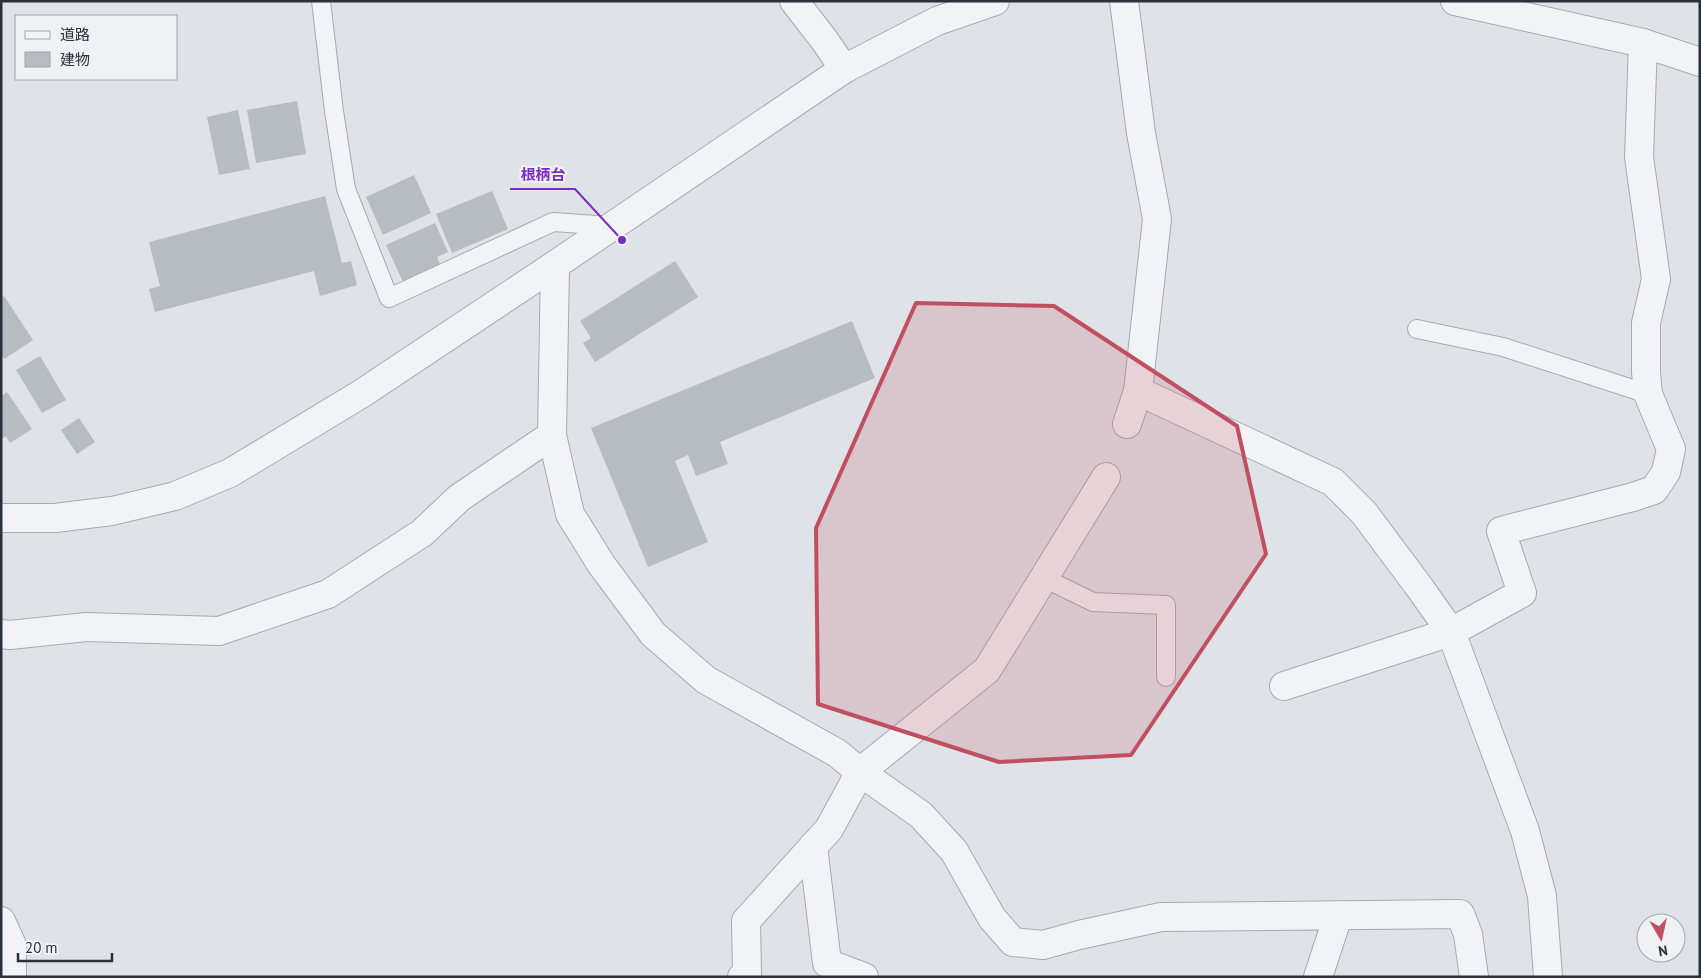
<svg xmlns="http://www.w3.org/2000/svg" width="1701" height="978" font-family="'PT Sans','Noto Sans JP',sans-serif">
  <rect width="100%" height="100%" fill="#dfe3e7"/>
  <path fill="#b7bcc3" d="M297,101L306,154L256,163L247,110Z
    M238,110L250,169L219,175L207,117Z
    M414,175L431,213L383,235L366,197Z
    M492,191L508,229L452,253L436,214Z
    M325,196L342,263L351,261L357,285L320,296L314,271L155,312L149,289L160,286L149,242Z
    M435,223L448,252L437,257L441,267L404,284L386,245Z
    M675,261L698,297L595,362L583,343L591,338L580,321Z
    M4,296L33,340L4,359L1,354V298Z
    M852,321L875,378L720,442L728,464L696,476L688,455L675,461L708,542L648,567L591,428Z
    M40,356L66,400L42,413L16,370Z
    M7,392L32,429L10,443L6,436L1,439V396Z
    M79,418L95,442L77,454L61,430Z"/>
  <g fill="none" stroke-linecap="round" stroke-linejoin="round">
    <defs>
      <path id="service" d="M321,1L334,111L346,189L389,298L553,222L611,226
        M1417,329L1503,347L1648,394
        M1044,578L1093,602L1166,605V677"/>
      <path id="minor" d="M794,1L825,41L844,69
        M1124,1L1141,133L1157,219L1138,391L1127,424
        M555,265L552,435L570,514L601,564L653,634L706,680L837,753L860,772L921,815L954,851L992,918L1013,942L1043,945L1079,935L1161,917L1460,914L1468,934L1474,977
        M1138,391L1333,482L1364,513L1420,588L1451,632L1525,831L1542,896L1548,977
        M1,634L10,635L86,627L219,631L328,594L422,533L459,498L552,435
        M1284,686L1451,632L1522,593L1501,531L1633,497L1654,490L1666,472L1671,449L1648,394L1646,372V323L1656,279L1639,157L1643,43
        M813,846L827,963L864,977
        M1,921L12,945V977
        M742,977L747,973L746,921L829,829L860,772L987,670L1106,477
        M1318,977L1338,916"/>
      <path id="tertiary" d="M1455,1L1643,43L1700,62
        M1,518H55L112,511L175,496L230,473L361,394L555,265L844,69L937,21L995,1
        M1,973L7,977"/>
    </defs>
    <use href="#service" stroke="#a5aab1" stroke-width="20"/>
    <use href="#minor" stroke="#a5aab1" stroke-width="30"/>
    <use href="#tertiary" stroke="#a5aab1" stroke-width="30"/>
    <use href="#service" stroke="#f2f3f6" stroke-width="18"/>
    <use href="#minor" stroke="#f2f3f6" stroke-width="28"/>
    <use href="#tertiary" stroke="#f2f3f6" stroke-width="28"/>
  </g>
  <path fill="#c14f62" fill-opacity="0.2" stroke="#c14f62" stroke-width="4" stroke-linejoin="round" d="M916,303L1054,306L1237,426L1266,554L1131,755L999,762L818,704L816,528Z"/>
  <path fill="none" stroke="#7b2cbf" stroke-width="2" d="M622 240L575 189H510"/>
  <circle fill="#7b2cbf" stroke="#eff1f5" stroke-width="2" cx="622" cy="240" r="5"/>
  <g font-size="15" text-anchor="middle" font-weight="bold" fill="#7b2cbf" stroke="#eff1f5" stroke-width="4.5" stroke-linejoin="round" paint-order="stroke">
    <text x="543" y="180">根柄台</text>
  </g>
  <rect width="1701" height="978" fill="none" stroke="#2a313d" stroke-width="5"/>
  <rect x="15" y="15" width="162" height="65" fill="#eff1f5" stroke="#a0a4ab"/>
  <rect x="25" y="31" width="25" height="8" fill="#f2f3f6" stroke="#a0a4ab"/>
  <text x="60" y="40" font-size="15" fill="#2a313d">道路</text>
  <rect x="25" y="52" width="25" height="15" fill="#b7bcc3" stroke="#a0a4ab"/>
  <text x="60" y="65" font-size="15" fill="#2a313d">建物</text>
  <g transform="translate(1661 938) rotate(171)"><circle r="24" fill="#eff1f5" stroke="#a0a4ab"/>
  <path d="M0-4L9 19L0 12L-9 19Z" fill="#c14f62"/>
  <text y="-8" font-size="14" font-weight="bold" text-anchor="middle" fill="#2a313d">N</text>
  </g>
  <path d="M18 953v8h94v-8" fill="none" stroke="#2a313d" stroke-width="2.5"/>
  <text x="25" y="953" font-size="15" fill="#2a313d" stroke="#eff1f5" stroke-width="4" paint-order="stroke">20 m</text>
</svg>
